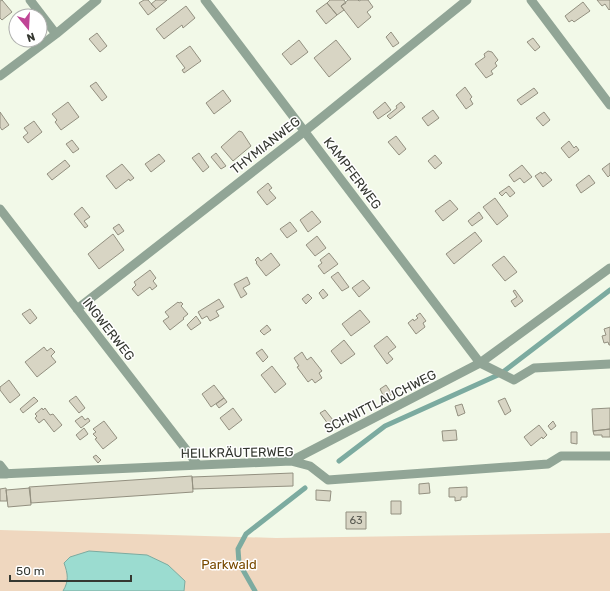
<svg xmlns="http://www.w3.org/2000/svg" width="610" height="591" font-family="Rubik,sans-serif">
  <rect width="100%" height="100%" fill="#f2f9e8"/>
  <path fill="#efd7bf" d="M0,530L276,538L610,533V591H0Z"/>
  <path fill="#9bdcd0" stroke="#7caba0" d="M89,551L147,555L168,565L185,581L184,591H63C69,581 68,574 64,563L70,557Z"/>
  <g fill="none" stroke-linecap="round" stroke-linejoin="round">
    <path stroke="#7caba0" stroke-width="5" d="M503,372L610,290
      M339,461L385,426L498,375
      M255,591L239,563L238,549L246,534L305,488"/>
  </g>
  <path fill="#d8d5c4" stroke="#939080" d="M2,0L12,12L2,20L0,18V1Z
    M144,0H148L156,9L148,15L139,3Z
    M156,0H167L156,9L151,4Z
    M330,0H344L346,3L341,6L344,10L337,15L327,3Z
    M348,0H358L359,1L361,0H368L373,7L367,12L371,17L358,28L341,6Z
    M597,0H610V9L609,10L605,4L602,6Z
    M583,2L590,11L574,22L572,20L569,22L565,16Z
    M327,3L337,15L326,24L316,11Z
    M186,6L195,18L183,28L182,25L164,39L156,29Z
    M391,32L399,43L393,47L386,37Z
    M97,33L107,46L100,52L89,39Z
    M533,38L540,47L535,51L527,42Z
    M299,40L308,52L291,65L282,54Z
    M336,40L351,59L329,77L314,58Z
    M190,46L201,61L184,73L182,70L185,68L176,56Z
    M488,51L492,52L498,60L495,63L497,66L491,71L493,74L486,78L475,64L485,57L484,54Z
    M96,82L107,97L102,101L90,86Z
    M465,87L472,97L470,99L473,104L466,109L456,95Z
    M534,88L538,93L521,105L517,100Z
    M223,90L231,101L214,114L206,103Z
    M68,102L79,117L61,130L55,122L57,120L52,114Z
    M385,102L391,110L378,119L373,112Z
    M401,102L405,107L390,119L387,116L397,108L396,106Z
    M433,110L439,118L428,126L422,118Z
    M0,112L9,125L2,130L0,127Z
    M544,112L550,120L543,126L536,118Z
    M34,121L42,132L28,143L23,137L28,133L24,128Z
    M239,131L242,132L251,146L233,161L221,147Z
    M396,136L406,149L399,155L388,142Z
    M72,140L79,149L73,153L66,144Z
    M569,141L574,148L576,146L579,150L569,158L561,148Z
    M199,153L209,167L203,172L192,158Z
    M216,153L226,166L221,169L211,157Z
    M159,154L165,161L151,172L145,164Z
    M435,155L442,163L435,169L428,161Z
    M65,160L70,166L52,180L47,174Z
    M610,163V175L608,177L602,169Z
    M122,164L134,178L130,181L129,179L116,189L106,176Z
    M522,165L532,177L524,183L520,178L514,182L509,175Z
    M541,172L542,174L545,172L552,180L543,187L535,176Z
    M589,175L595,183L581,193L576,185Z
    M268,183L272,188L269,190L276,198L267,205L257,192Z
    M509,186L515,193L510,197L506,192L502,196L499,193Z
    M495,198L508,216L497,225L483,207Z
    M450,200L458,209L443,221L435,211Z
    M82,207L90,217L84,221L88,226L85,228L74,214Z
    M312,211L321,222L308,232L300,220Z
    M479,212L483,218L472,226L468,221Z
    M290,222L297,231L287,238L280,229Z
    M119,224L124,231L118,235L113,228Z
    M475,232L482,241L454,264L446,254Z
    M113,234L124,250L99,269L88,254Z
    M317,236L326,248L315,256L306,245Z
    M271,253L280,265L266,276L256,263L257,262L255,260L258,257L261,261Z
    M329,253L338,264L324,274L318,266L322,263L320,260Z
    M504,256L517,272L505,281L492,265Z
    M150,270L156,278L153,281L157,286L152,290L150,287L138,296L132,289L136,285L134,282Z
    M338,272L349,287L342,291L331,277Z
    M247,277L250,284L243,288L247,294L241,298L234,284Z
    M363,280L370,288L359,297L352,288Z
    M323,289L328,295L323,299L319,293Z
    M515,290L523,301L515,307L511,301L517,297L513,291Z
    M308,294L312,298L306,304L302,299Z
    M219,299L224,307L216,311L219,316L210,321L207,316L202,319L198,312Z
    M178,302L179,303L181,302L183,304L181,306L188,314L183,318L184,319L170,330L163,321L169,317L165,312Z
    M30,309L37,318L30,324L22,314Z
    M360,310L370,322L351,336L342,324Z
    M420,313L426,321L423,323L425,327L416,334L408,323L413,319L414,321L418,318L416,316Z
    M196,316L201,323L191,330L187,325Z
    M267,325L271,330L264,335L260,331Z
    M610,327V345H609L608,342L604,343L602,336L606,335L604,329Z
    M387,336L396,347L388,353L393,359L387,364L374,346Z
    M344,340L355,354L341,364L331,351Z
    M44,347L47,351L51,348L55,352L51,356L56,362L37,377L25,362Z
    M262,349L268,357L263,362L256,353Z
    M302,352L307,360L311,357L322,371L319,373L322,378L315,383L312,379L308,382L297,367L299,366L294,358Z
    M272,366L286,384L275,393L261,375Z
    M9,380L20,395L10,403L0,390V387Z
    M214,385L224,398L211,407L202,394Z
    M386,385L392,394L385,399L380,389Z
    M76,396L85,408L79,413L69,401Z
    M34,397L38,401L23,413L20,409Z
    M224,398L227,402L219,408L216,404Z
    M505,398L511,411L505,415L498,401Z
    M462,404L465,413L458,416L455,406Z
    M42,408L43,410L45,408L50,415L53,414L62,425L54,432L44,419L39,423L35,418L37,416L35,414Z
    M233,408L242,420L229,430L220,418Z
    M610,408V429L593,431L592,409Z
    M325,410L333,420L328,424L320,413Z
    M82,416L85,420L88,418L90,421L81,428L75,421Z
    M104,421L117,438L103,449L95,439L97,438L93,434L96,432L93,429Z
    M553,421L556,426L551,430L548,426Z
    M539,425L547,435L543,439L542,437L531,446L524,437Z
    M84,428L88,434L80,440L76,435Z
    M610,429V437H602V435H594L593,431Z
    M456,430L457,440L443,441L442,431Z
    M571,432H577V444L571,443Z
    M96,455L101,460L98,463L93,457Z
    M293,473V486L193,489L192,477Z
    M192,476L193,492L31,503L29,487Z
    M429,483L430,493L419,494V484Z
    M467,487V497H461V500L455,501V497H449V488Z
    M6,488L7,501H0V489Z
    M30,488L31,505L8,507L6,490Z
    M316,490L331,491L330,501L316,500Z
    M391,501H401V514H391Z
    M346,512H366V529H346Z"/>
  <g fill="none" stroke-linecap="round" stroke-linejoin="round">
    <path stroke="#91a596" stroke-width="9" d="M30,0L56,34
      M205,0L480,363L514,380L534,368L610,364
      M531,0L610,105
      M0,76L56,34L97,0
      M0,209L198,465
      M77,309L305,131L467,0
      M291,461L480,363L610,268
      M0,465L7,474
      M0,474L291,461L310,466L328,480L548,464L561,456H610"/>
  </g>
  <g text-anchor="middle" stroke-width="3" stroke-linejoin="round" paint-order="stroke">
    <g font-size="11" fill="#5e5f56">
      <text x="356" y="524">63</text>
    </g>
    <g font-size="13" fill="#353831" stroke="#fff">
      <text transform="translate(265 145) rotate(-38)" y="5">THYMIANWEG</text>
      <text transform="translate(353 173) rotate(53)" y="5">KAMPFERWEG</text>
      <text transform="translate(109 329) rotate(52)" y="5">INGWERWEG</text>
      <text transform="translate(380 401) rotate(-27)" y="5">SCHNITTLAUCHWEG</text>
      <text transform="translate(237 452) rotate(-1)" y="5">HEILKRÄUTERWEG</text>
    </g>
    <g font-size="13" fill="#794a01" stroke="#fff">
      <text x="229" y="569">Parkwald</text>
    </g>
  </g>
  <g transform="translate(28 28) rotate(162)"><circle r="19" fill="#ffffff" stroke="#aeafad"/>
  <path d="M0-3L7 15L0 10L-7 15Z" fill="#c04596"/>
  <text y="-6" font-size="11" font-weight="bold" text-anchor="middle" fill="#353831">N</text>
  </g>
  <path d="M10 575v6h121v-6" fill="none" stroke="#353831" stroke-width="2"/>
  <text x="16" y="575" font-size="12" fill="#353831" stroke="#ffffff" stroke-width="3" paint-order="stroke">50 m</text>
</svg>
